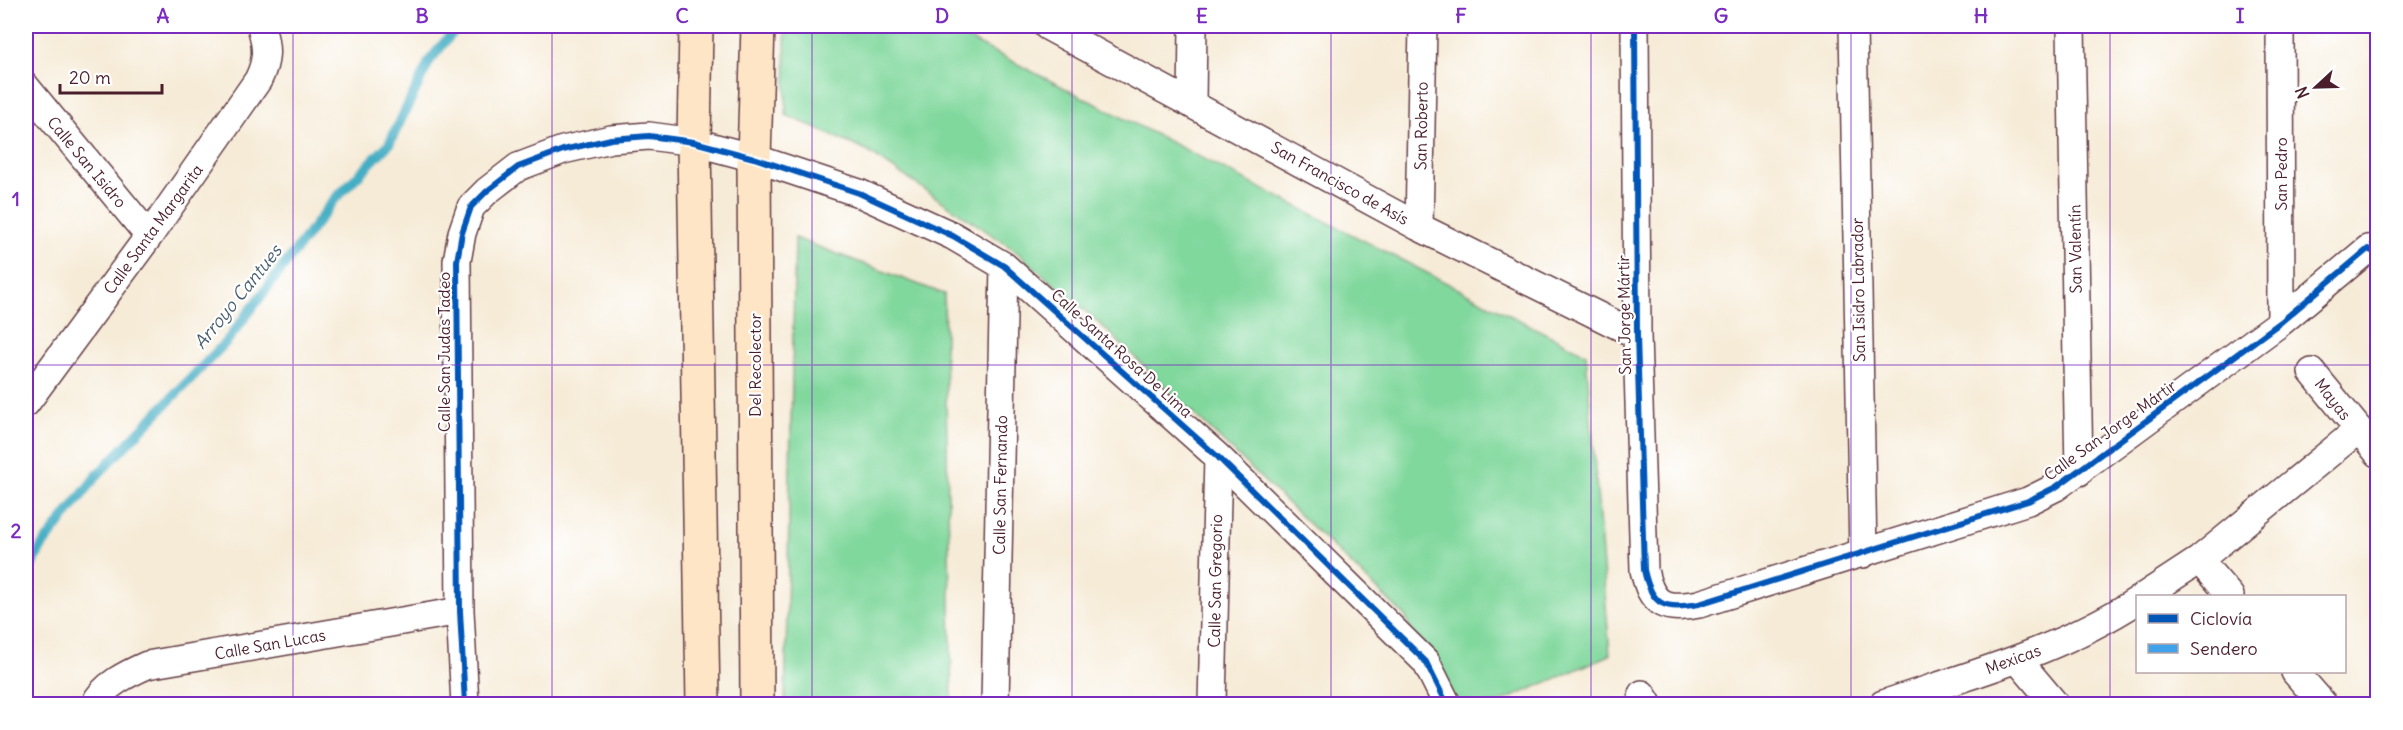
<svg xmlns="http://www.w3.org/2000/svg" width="2403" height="730" font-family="Delius,sans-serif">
  <rect width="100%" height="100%" fill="#fff"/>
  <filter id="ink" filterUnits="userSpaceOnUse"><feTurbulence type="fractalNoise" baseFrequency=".0167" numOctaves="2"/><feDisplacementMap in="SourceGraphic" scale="12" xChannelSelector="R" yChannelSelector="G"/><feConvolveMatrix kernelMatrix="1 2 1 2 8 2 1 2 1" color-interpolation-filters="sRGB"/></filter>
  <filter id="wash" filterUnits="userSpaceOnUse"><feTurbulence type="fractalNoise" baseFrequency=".008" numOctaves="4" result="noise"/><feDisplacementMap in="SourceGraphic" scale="24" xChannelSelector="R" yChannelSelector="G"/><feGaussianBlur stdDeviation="1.35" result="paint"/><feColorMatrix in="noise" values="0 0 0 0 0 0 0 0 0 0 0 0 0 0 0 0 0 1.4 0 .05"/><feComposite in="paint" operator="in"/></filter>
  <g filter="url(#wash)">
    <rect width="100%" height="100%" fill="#f6ebd7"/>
    <path fill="#81d89d" stroke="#667c64" stroke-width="1.5" d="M785,26H943L1586,354L1610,655L1496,704H1441L1405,616L1097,321L1013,249L867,151L786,115Z
      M795,238L944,294L952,704H785Z"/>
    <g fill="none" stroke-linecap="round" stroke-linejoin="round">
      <path stroke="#45aec4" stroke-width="10" d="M26,576L42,546L98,474L227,341L334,200L389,144L430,60L458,26"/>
    </g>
  </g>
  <g filter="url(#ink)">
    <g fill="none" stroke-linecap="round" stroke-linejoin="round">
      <defs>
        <path id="street" d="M1047,26L1419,227L1637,335
          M1635,26L1637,335L1644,570C1652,607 1665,610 1699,604L2028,501L2056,487L2281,322L2368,249L2378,254
          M1853,26L1863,554
          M2071,26L2079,472
          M2280,26L2281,322
          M26,87L149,236
          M1192,102L1193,26
          M1419,227L1423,26
          M2312,372L2378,453
          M26,403L149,236L258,80C268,60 267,47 261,26
          M2199,560L2230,596
          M2144,596L2199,560L2358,430
          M2017,659L2055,704
          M2295,672L2323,704
          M1642,694L1648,704
          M95,704C103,685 129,673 147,665L460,611
          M465,704L460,611L457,261L462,233L471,207L487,191L518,167L563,150L611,139L649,136L694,142L754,158L859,193L953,236L1004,266L1218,457L1426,662L1447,704
          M995,704L1004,266
          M1212,704L1218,457
          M1883,704C1970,675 2060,651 2138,600"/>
        <path id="secondary" d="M696,26L694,142L703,704
          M757,704L754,158L758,26"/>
      </defs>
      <use href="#street" stroke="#643e45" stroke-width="30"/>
      <use href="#secondary" stroke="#643e45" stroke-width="36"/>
      <use href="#street" stroke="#fff" stroke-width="27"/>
      <use href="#secondary" stroke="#fde5c5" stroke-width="33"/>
      <path stroke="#40a2eb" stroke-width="4.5" stroke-dasharray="9 4.5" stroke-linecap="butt" d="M2368,249L2378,237"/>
      <defs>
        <path id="cycleway" d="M1635,26L1637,335L1644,570C1652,607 1665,610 1699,604L2028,501L2056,487L2281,322L2368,249L2378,254
          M465,704L460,611L457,261L462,233L471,207L487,191L518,167L563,150L611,139L649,136L694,142L754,158L859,193L953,236L1004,266L1218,457L1426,662L1447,704"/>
      </defs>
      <use href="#cycleway" stroke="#fff" stroke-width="10"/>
      <use href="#cycleway" stroke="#0057b8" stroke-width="6"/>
    </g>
  </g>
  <path fill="none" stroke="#7b2cbf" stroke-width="1.5" stroke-opacity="0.55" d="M293,26V704M552,26V704M812,26V704M1072,26V704M1331,26V704M1591,26V704M1851,26V704M2110,26V704M26,365H2378"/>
  <g text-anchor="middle" stroke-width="4.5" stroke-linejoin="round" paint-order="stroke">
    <g font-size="16" fill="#4a1f2b" stroke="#fff">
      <text transform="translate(1421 126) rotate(-89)" y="6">San Roberto</text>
      <text transform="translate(87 162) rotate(50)" y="6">Calle San Isidro</text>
      <text transform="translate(2281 174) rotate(-90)" y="6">San Pedro</text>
      <text transform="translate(1340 183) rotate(29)" y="6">San Francisco de Asís</text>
      <text transform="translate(153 229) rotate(-54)" y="6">Calle Santa Margarita</text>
      <text transform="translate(2075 249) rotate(-91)" y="6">San Valentín</text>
      <text transform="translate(1858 290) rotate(-91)" y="6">San Isidro Labrador</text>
      <text transform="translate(1624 315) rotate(-91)" y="6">San Jorge Mártir</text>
      <text transform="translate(444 352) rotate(-90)" y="6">Calle San Judas Tadeo</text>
      <text transform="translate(1122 353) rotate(42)" y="6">Calle Santa Rosa De Lima</text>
      <text transform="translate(755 365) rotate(-90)" y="6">Del Recolector</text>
      <text transform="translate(2333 399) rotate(52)" y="6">Mayas</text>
      <text transform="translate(2110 430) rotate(-36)" y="6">Calle San Jorge Mártir</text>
      <text transform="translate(1000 485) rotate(-89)" y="6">Calle San Fernando</text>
      <text transform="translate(1215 581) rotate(-89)" y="6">Calle San Gregorio</text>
      <text transform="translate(270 644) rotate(-10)" y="6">Calle San Lucas</text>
      <text transform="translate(2013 659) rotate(-20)" y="6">Mexicas</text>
    </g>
    <g font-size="18" font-style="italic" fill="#485f70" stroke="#fff">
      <text transform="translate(238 297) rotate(-51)" y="6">Arroyo Cantues</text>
    </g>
  </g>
  <rect width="2403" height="730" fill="none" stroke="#fff" stroke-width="66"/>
  <rect x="2136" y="595" width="210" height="78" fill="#ffffff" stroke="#b7a5aa" stroke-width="1.5"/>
  <rect x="2148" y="614" width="30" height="9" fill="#0057b8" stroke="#b7a5aa" stroke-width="1.5"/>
  <text x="2190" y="625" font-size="18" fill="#4a1f2b">Ciclovía</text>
  <rect x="2148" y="644" width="30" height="9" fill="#40a2eb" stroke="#b7a5aa" stroke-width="1.5"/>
  <text x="2190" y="655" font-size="18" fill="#4a1f2b">Sendero</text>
  <g transform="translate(2316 87) rotate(248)" stroke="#ffffff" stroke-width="4.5" paint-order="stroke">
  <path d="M0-4.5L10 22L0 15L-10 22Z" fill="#4a1f2b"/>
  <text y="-9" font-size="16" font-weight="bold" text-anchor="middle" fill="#4a1f2b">N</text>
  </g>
  <path d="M60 84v9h102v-9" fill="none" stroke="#4a1f2b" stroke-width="3"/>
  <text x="69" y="84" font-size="18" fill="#4a1f2b" stroke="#ffffff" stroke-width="4.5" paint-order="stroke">20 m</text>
  <rect x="33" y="33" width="2337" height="664" fill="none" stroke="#7b2cbf" stroke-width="2"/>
  <g font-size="20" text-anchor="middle" font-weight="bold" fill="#7b2cbf">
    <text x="163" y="23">A</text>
    <text x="422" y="23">B</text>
    <text x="682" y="23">C</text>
    <text x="942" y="23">D</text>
    <text x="1202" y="23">E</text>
    <text x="1461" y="23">F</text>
    <text x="1721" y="23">G</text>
    <text x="1981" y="23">H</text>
    <text x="2240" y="23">I</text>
    <text x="16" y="206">1</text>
    <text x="16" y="538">2</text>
  </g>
</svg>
